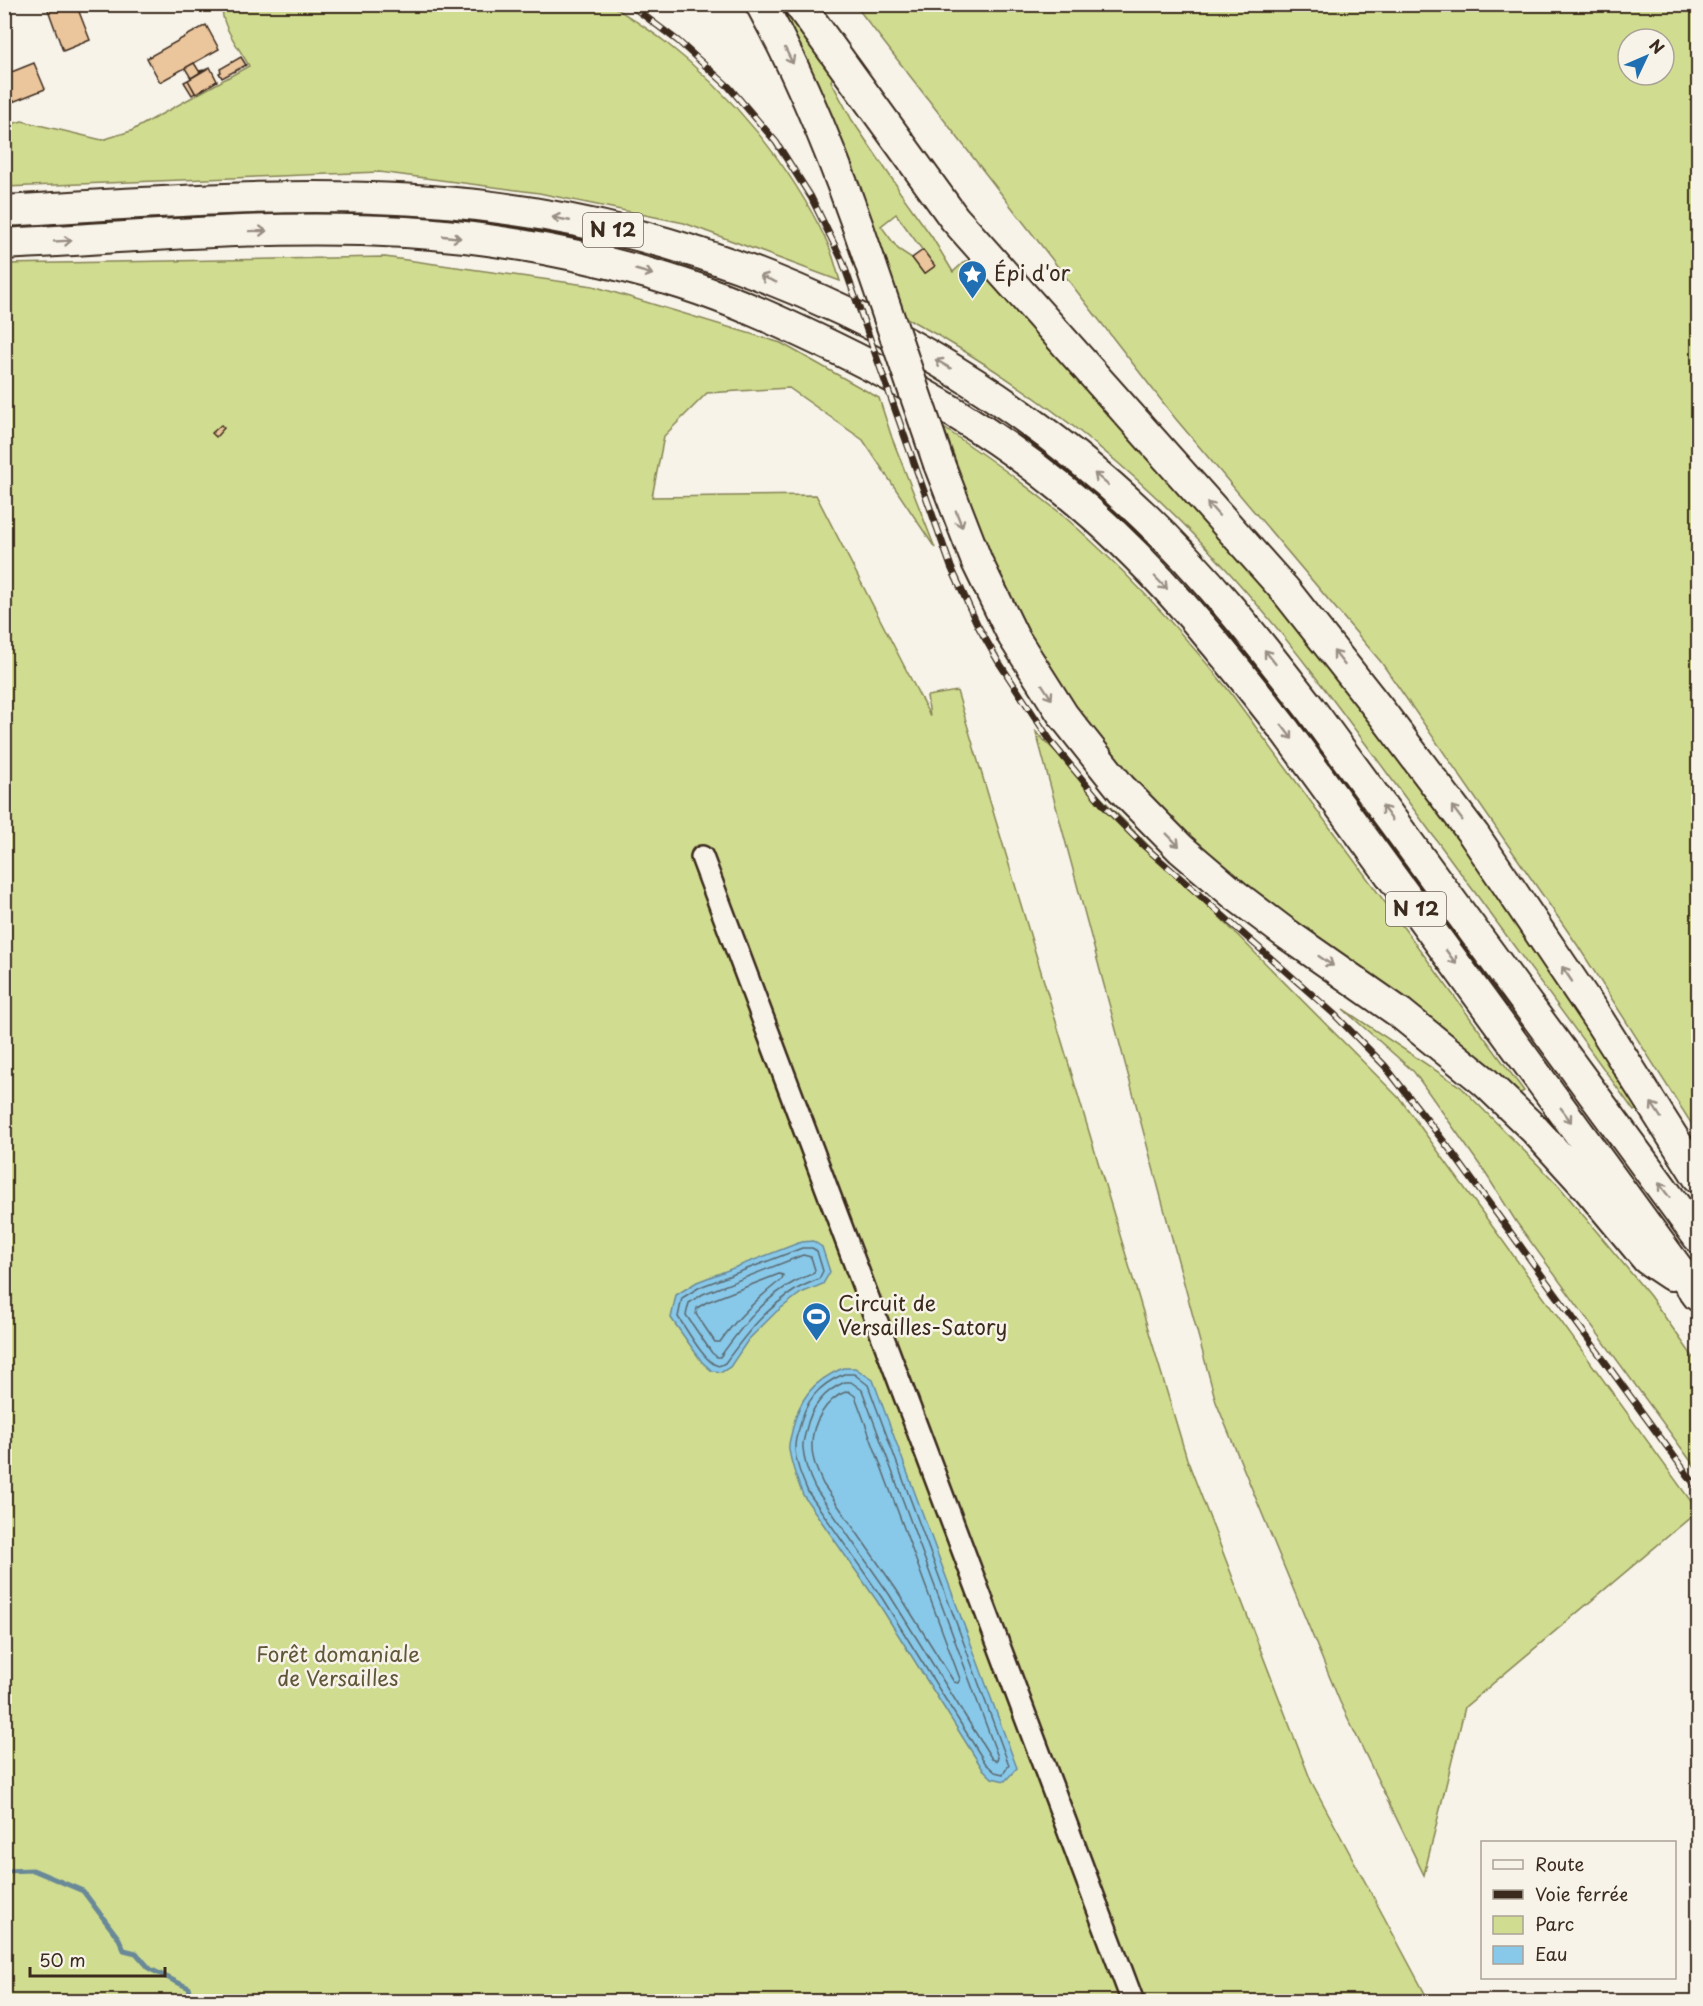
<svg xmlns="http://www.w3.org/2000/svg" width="1703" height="2006" font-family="'Playpen Sans',sans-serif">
  <rect width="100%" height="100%" fill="#f7f3e8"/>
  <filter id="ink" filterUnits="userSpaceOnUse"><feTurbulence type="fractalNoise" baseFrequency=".0167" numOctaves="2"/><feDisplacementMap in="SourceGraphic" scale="12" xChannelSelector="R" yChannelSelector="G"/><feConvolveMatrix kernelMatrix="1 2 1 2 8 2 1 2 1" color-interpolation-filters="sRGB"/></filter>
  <g filter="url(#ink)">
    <path fill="#d0dc8f" stroke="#868356" stroke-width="1.5" fill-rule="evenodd" d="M223,5H611C629,17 647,28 664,41C732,94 790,164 827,242C833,254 836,268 840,281L684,223L539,193L379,172L5,187V126L22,121L102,140L131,131L249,66C241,50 218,23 223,5Z
      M774,5H784L834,75L831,81L852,120L897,186L899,191L932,237L953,272L965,261H970L975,265L1257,575L1443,812L1640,1107L1634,1111C1563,1012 1490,913 1418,815C1356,731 1296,646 1226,569C1135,467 1025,382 905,317L889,272L885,268ZM896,214L934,266L924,274L912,258L898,249L881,226Z
      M855,5H1698V1134L1578,946L1381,662L1175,418ZM1628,39H1664V75H1628Z
      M385,257L593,286L781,343L879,398L892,438L935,548L863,440L789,388L707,393L664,436L652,497L816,495L930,716L927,696L957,691L1187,1459L1311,1781L1429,2001H5L4,264Z
      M944,428C983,454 1022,482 1059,512C1122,566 1178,627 1230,692L1524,1091L1519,1094L1491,1066L1415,1006L1241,886L1134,784L1032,651L966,505L962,478Z
      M1036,732L1401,1100L1698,1511L1465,1707L1424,1875L1340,1702L1216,1402Z
      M1343,1009L1461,1087L1559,1186L1650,1296L1698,1364V1471L1517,1223L1484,1171L1414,1072Z"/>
    <path fill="#88c8e9" stroke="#698998" stroke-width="1.5" d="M813,1241L822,1247L830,1272L823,1284L801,1293L776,1312L748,1340L730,1367L722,1372L712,1371L702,1362L671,1318L676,1295L697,1282L801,1242Z
      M843,1368H855L873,1380L1017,1768L1005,1781L992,1778L982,1768L877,1601L803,1495C797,1480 791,1465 789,1449C788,1443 791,1437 792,1431C799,1398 813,1381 843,1368Z"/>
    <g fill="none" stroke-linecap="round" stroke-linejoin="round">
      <path stroke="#5a696f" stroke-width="1.5" d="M812,1248L817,1251L823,1271L819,1279C812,1282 804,1285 797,1289C766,1308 746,1334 725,1363C721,1365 720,1367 716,1365C704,1361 686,1328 678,1317L682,1298L700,1287L802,1248Z
        M803,1255L811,1257L815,1270L814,1273C808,1276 802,1278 796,1281C764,1297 740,1329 720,1357H717L712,1353L686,1315L689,1303L703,1294Z
        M779,1274L783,1275L782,1279C758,1298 737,1317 720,1342H715L696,1314L697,1308L707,1302Z
        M844,1374H854L868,1385L1009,1765L1003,1774L995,1772L986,1764L882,1598L808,1492C802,1478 795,1462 795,1447C795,1441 797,1434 799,1429C805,1401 818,1385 844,1374Z
        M845,1382H851L862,1390L998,1757L997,1761L992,1759L889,1594L815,1488C809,1476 804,1462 803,1448C802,1442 805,1436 806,1430C811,1407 824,1391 845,1382Z
        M848,1391L855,1396L960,1679L958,1683L954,1682L896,1589L823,1484C818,1473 812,1460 812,1447C811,1424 826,1398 848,1391Z"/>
      <path stroke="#698998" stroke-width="5" d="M4,1871L33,1870L83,1891L119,1939L124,1950L136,1953L150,1969L189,1988L193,2002"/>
    </g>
    <path fill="#ebc59c" stroke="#3b2a1e" stroke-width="1.5" d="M46,4H76L90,40L63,51Z
      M206,25L219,49L160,82L147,58Z
      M241,57L246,65L222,78L219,73L221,72L220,69Z
      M34,63L45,89L5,105L4,75Z
      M194,63L199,71L204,70L191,78L185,68Z
      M210,67L217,81L196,94L188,80Z
      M188,80L195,93L192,95L184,82Z
      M923,250L935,266L924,274L912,258Z
      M221,425L224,428L216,437L212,433Z"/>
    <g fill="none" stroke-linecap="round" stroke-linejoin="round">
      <defs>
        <path id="minor" d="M702,857L1133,2002"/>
        <path id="highway" d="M761,4C807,88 841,175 871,265
          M799,4L954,218L1285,590L1382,713L1474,835L1600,1022L1698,1177
          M4,211C167,202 331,187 493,207C735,238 968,349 1145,517C1206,575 1258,641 1309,707L1698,1237
          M4,244C137,237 271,224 405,232C496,237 596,256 683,284C736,301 787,325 837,349C921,390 993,432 1065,491C1150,560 1219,646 1286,732L1698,1296
          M939,464L977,562L1013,636L1063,715L1121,788L1181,849L1235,895L1284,932L1400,1013L1484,1081L1535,1130L1587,1187L1647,1259L1671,1275"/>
      </defs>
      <use href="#minor" stroke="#3b2a1e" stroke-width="26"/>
      <use href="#highway" stroke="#3b2a1e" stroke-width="34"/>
      <use href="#minor" stroke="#f7f3e8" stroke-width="21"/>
      <use href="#highway" stroke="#f7f3e8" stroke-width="30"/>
      <defs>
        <path id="rail" d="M629,4L678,41L729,87L776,142L811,197L842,260L951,567L978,626L998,661L1052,743L1105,807L1144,846L1334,1014L1385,1066L1448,1147L1698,1489"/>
      </defs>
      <use href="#rail" stroke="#3b2a1e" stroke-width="7"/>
      <use href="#rail" stroke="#f7f3e8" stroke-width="4.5" stroke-dasharray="14" stroke-linecap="butt"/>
      <defs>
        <path id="highway-bridge" d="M871,265L939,464"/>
      </defs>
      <use href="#highway-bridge" stroke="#3b2a1e" stroke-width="34" stroke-linecap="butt"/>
      <use href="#highway-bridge" stroke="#f7f3e8" stroke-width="30"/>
    </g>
    <defs><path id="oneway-shaft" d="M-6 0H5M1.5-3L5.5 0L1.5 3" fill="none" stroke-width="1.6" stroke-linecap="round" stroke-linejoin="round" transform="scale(1.5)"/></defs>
    <g stroke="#998e83">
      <use href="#oneway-shaft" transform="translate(789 56) rotate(64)"/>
      <use href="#oneway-shaft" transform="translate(561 219) rotate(-169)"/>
      <use href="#oneway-shaft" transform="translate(258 231) rotate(-1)"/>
      <use href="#oneway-shaft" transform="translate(452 237) rotate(6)"/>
      <use href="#oneway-shaft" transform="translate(63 241) rotate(-3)"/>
      <use href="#oneway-shaft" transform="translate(644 272) rotate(16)"/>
      <use href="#oneway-shaft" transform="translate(768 279) rotate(-158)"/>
      <use href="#oneway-shaft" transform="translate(943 364) rotate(-150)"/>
      <use href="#oneway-shaft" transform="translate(1101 479) rotate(-139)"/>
      <use href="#oneway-shaft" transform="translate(1213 509) rotate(-132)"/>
      <use href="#oneway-shaft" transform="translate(959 519) rotate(69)"/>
      <use href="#oneway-shaft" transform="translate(1161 583) rotate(46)"/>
      <use href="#oneway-shaft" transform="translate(1270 657) rotate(-128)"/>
      <use href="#oneway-shaft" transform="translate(1339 658) rotate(-128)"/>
      <use href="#oneway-shaft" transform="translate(1047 692) rotate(57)"/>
      <use href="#oneway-shaft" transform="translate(1287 732) rotate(53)"/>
      <use href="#oneway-shaft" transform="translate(1387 813) rotate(-126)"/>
      <use href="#oneway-shaft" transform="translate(1457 813) rotate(-127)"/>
      <use href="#oneway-shaft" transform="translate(1173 840) rotate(45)"/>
      <use href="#oneway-shaft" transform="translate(1451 957) rotate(54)"/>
      <use href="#oneway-shaft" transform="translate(1326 961) rotate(34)"/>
      <use href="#oneway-shaft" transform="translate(1567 974) rotate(-124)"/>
      <use href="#oneway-shaft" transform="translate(1656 1110) rotate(-123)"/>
      <use href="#oneway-shaft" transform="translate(1566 1115) rotate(54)"/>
      <use href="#oneway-shaft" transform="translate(1664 1190) rotate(-126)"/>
    </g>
  </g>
  <defs>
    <symbol id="sight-pin" viewBox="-11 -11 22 30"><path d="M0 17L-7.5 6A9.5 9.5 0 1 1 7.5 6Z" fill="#1f6fb2" stroke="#f7f3e8"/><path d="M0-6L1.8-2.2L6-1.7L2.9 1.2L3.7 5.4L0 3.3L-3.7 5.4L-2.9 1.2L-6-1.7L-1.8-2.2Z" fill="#fff"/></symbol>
    <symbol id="stadium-pin" viewBox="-11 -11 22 30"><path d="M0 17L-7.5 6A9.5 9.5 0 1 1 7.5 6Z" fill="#1f6fb2" stroke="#f7f3e8"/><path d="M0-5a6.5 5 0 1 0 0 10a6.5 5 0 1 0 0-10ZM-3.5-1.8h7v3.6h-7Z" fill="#fff"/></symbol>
  </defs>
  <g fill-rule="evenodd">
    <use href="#sight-pin" x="956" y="258" width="33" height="45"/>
    <use href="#stadium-pin" x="800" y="1300" width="33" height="45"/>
  </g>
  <g text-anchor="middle" stroke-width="5" stroke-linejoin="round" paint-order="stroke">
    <g fill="#f7f3e8" stroke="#73665b" stroke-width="1.5">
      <rect x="583" y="213" width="60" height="34" rx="4.5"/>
      <rect x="1386" y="892" width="60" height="34" rx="4.5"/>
    </g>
    <g font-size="20" font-weight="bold" fill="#3b2a1e">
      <text x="613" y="237">N 12</text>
      <text x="1416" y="916">N 12</text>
    </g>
    <g font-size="21" fill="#3b2a1e" stroke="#f7f3e8" text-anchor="start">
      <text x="994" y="281">Épi d'or</text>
      <text x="838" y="1311">Circuit de<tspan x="838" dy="24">Versailles-Satory</tspan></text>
    </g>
    <g font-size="21" fill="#60563a" stroke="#f7f3e8">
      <text x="338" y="1662">Forêt domaniale<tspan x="338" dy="24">de Versailles</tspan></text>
    </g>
  </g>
  <rect width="1703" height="2006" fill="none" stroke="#f7f3e8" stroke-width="24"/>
  <rect x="12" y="12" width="1679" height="1982" fill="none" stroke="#3b2a1e" stroke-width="2" filter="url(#ink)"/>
  <rect x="1481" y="1841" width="195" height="138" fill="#f7f3e8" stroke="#aca397" stroke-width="1.5"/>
  <rect x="1493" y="1860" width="30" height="9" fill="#f7f3e8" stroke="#aca397" stroke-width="1.5"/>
  <text x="1535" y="1871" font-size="18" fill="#3b2a1e">Route</text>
  <rect x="1493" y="1890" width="30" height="9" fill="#3b2a1e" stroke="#aca397" stroke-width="1.5"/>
  <text x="1535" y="1901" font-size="18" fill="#3b2a1e">Voie ferrée</text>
  <rect x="1493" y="1916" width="30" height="18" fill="#d0dc8f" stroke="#aca397" stroke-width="1.5"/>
  <text x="1535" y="1931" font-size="18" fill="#3b2a1e">Parc</text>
  <rect x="1493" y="1946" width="30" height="18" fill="#88c8e9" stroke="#aca397" stroke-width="1.5"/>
  <text x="1535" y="1961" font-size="18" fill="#3b2a1e">Eau</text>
  <g transform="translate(1646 57) rotate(46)"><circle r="28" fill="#f7f3e8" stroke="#aca397" stroke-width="1.5"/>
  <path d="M0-4.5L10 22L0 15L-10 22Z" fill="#1f6fb2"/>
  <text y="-9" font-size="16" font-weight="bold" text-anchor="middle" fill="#3b2a1e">N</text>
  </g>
  <path d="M30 1967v9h135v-9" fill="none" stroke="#3b2a1e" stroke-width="3"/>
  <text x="39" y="1967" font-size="18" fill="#3b2a1e" stroke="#f7f3e8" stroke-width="4.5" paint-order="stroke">50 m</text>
</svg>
